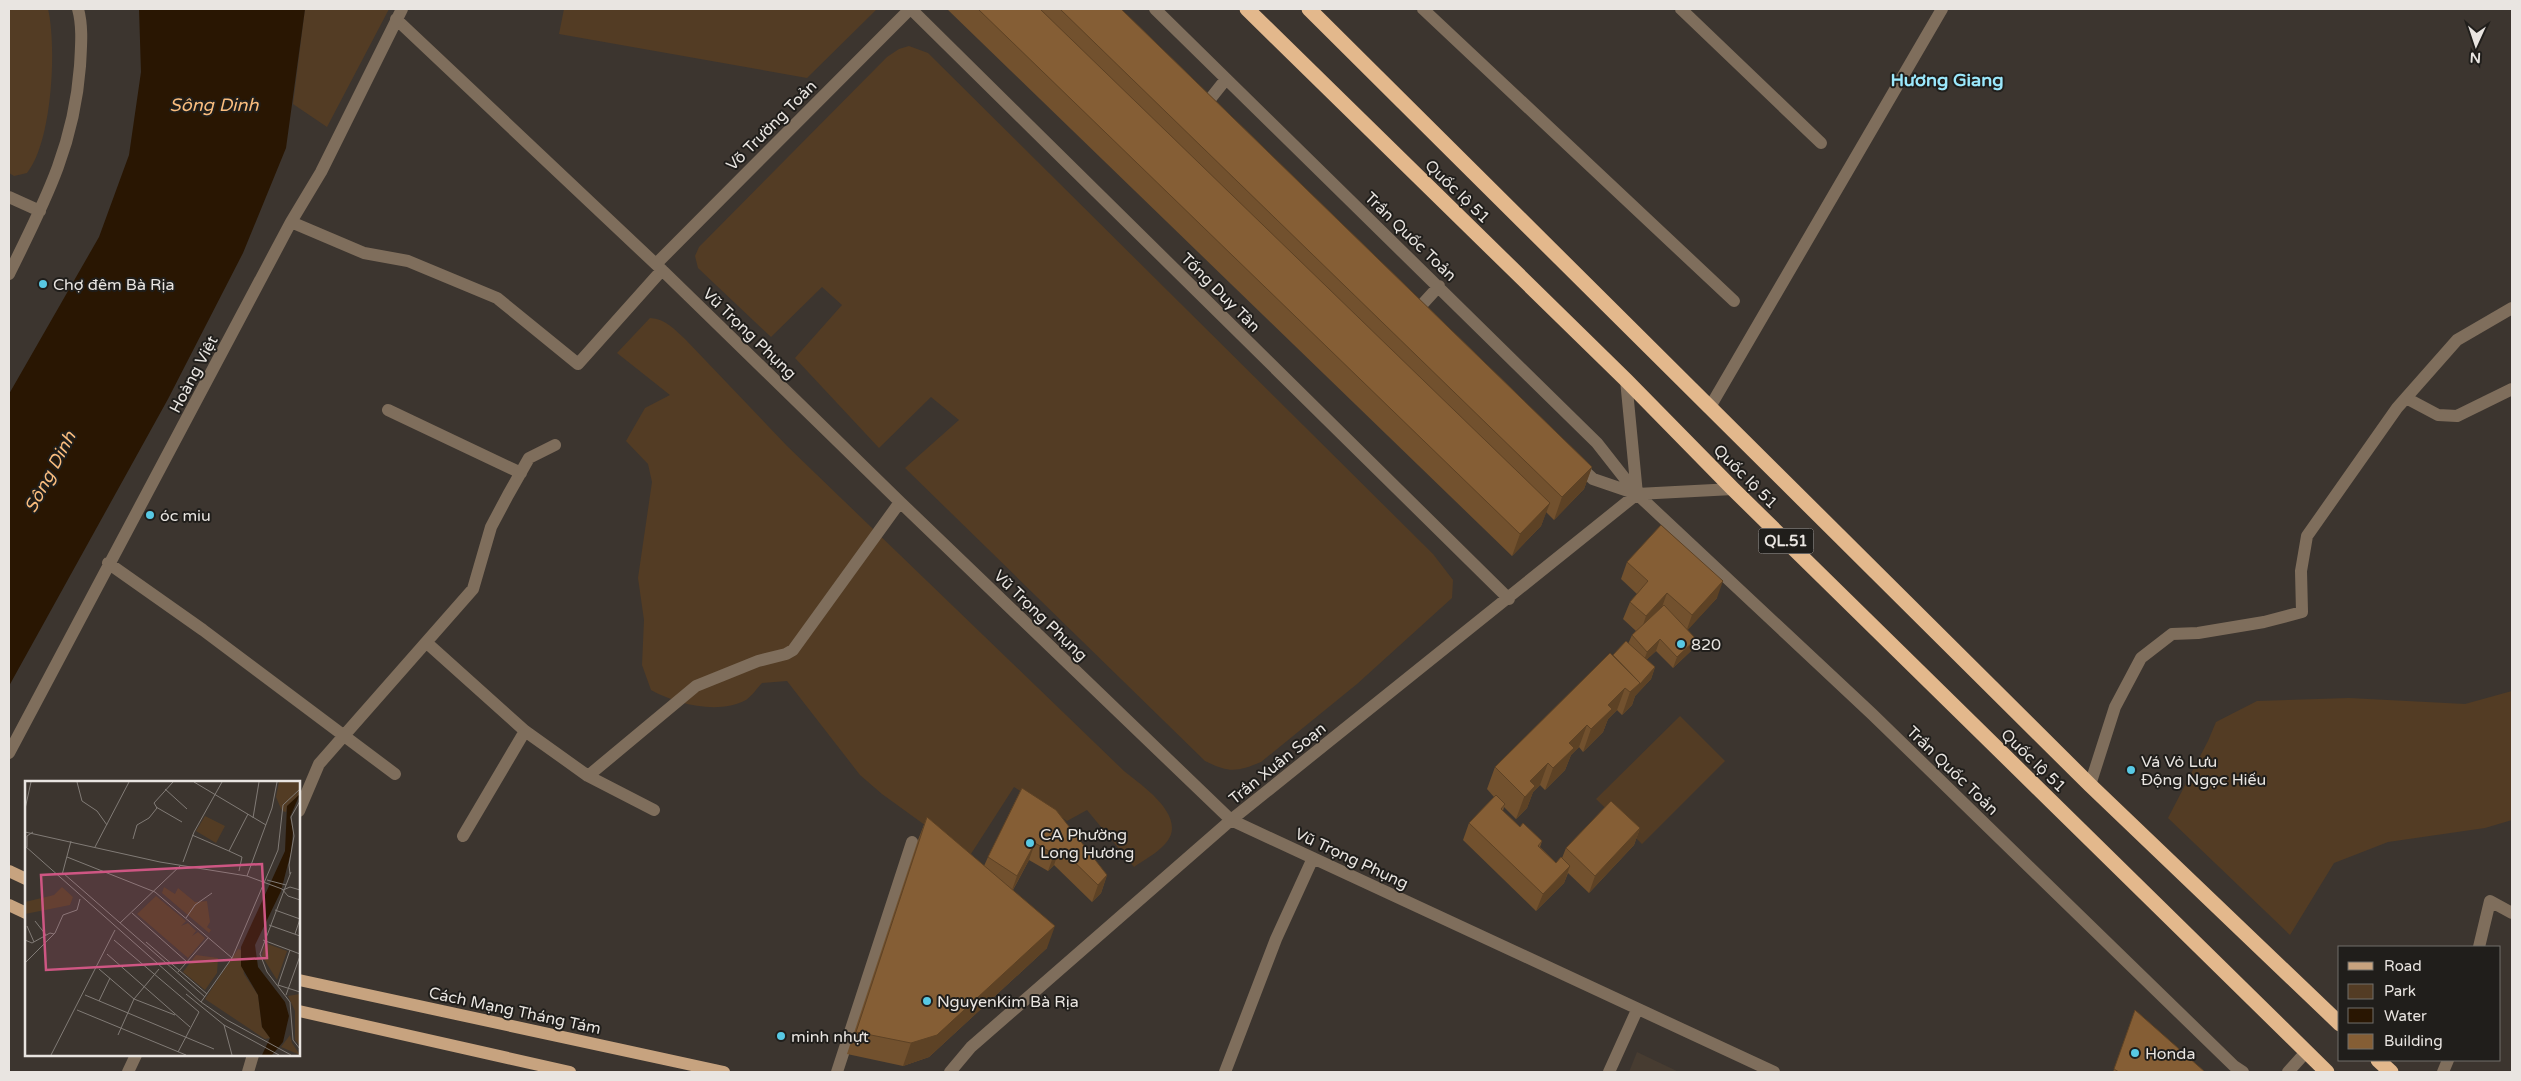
<svg xmlns="http://www.w3.org/2000/svg" width="2521" height="1081" font-family="'Varela Round',sans-serif">
  <rect width="100%" height="100%" fill="#3c352f"/>
  <path fill="#473c31" d="M1637,1052L1679,1072H1629Z"/>
  <path fill="#533c24" d="M9,9H48C57,47 52,143 27,173L14,176L9,173Z
    M305,9H389L327,127L293,104Z
    M564,9H877L807,78L559,34Z
    M909,46L928,53L1433,554L1453,580L1452,598L1357,684L1261,762C1237,772 1229,773 1205,761L905,468L959,420L931,397L879,448L795,358L842,305L822,287L771,337L698,268L695,256L699,247L887,57L899,49Z
    M650,318C666,319 674,329 685,339L787,446L1124,771C1141,785 1190,817 1165,844C1157,853 1144,860 1134,867L1087,810L1067,821L1014,787L969,857L882,794L860,775L787,681L762,683C757,688 752,696 746,700C718,715 676,704 651,690L642,665L644,620L638,578L652,482L648,464L626,441L645,408L670,395L617,353Z
    M2512,691V820L2485,828L2388,842L2334,863L2290,935L2168,818L2208,741L2216,722L2257,701L2349,698L2465,704Z
    M1680,716L1725,761L1642,844L1596,799Z"/>
  <path fill="#291602" d="M139,9H305L286,148L243,253L168,399L9,686V394L99,237L129,155L141,72Z"/>
  <g fill="none" stroke-linecap="round" stroke-linejoin="round">
    <path stroke="#7f6e5c" stroke-width="12" d="M911,9L1509,599
      M1155,9L1597,443L1637,494L1872,714L2234,1066L2243,1072
      M1423,9L1734,301
      M1681,9L1821,143
      M396,19L662,270L900,502L1231,820L1774,1072
      M1207,103L1226,79
      M9,197L40,211
      M291,222L364,253L408,261L497,298L578,364L662,270
      M656,264L910,9
      M9,274C44,203 74,147 80,66C81,47 83,27 78,9
      M1419,308L1439,286
      M1626,380L1637,494
      M2406,398L2438,415L2457,416L2512,389
      M1710,407L1942,9
      M388,410L521,473
      M1578,465L1593,479L1637,494
      M108,563L203,630L395,774
      M427,643L525,731L588,776L654,810
      M9,753L291,222L321,172L402,9
      M588,776L696,686L758,661L786,654L793,650L900,502
      M2090,785L2115,707L2141,658L2172,634L2198,633L2264,622L2302,612L2301,571L2307,536L2397,408L2457,340L2512,308
      M299,811L319,764L473,589L491,527L508,495L529,458L555,445
      M463,836L525,731
      M2479,947L2490,901L2512,913
      M128,1072L136,1055
      M248,1072L253,1055
      M837,1072L912,842
      M950,1072L971,1047L1231,820L1637,494L1733,489
      M1225,1072L1276,939L1313,858
      M1609,1072L1637,1010
      M2288,1072L2306,1052
      M2443,1072L2448,1060"/>
    <path stroke="#c7a37f" stroke-width="12" d="M9,871L26,879
      M9,905L26,913
      M299,980L724,1072
      M299,1011L570,1072"/>
    <path stroke="#e3b88c" stroke-width="15" d="M1247,9L1626,380L1733,489L2327,1072
      M1309,9L2090,785L2340,1024
      M2378,1060L2391,1072"/>
  </g>
  <path fill="#72512e" d="M947,9H1121L1592,467L1584,489L1554,520L1546,512L1541,526L1512,556Z
    M1627,562L1717,598L1687,630L1696,639L1692,650L1673,668L1656,651L1646,660L1655,667L1651,679L1635,696L1632,705L1622,715L1617,710L1608,719L1603,732L1583,752L1579,747L1571,755L1565,770L1545,790L1540,785L1533,792L1527,808L1516,819L1504,807L1503,811L1520,827L1542,841L1540,847L1556,863L1562,858L1566,848L1640,828L1634,845L1589,893L1568,873L1564,883L1536,911L1463,840L1469,823L1494,797L1487,789L1495,767L1613,655L1628,644L1632,635L1636,631L1623,619L1630,602L1637,594L1621,579Z
    M1022,788L1107,875L1101,893L1092,902L1054,865L1048,871L1029,860L1013,890L1047,948L929,1057L903,1066L847,1054L918,840L927,817L984,866L988,857Z
    M2135,1010L2205,1072H2113Z"/>
  <path fill="#5d4225" d="M1592,467L1584,489L1554,520L1562,497Z
    M1550,503L1541,526L1512,556L1520,534Z
    M1723,581L1717,598L1686,632L1692,615Z
    M1667,593L1661,610L1640,634L1646,616Z
    M1660,639L1656,651L1643,663L1647,652Z
    M1696,639L1692,650L1673,668L1677,657Z
    M1655,667L1651,679L1635,696L1632,705L1622,715L1630,692Z
    M1625,688L1617,710L1608,719L1603,732L1583,752L1591,729L1608,705Z
    M1587,725L1579,747L1571,755L1565,770L1545,790L1553,768L1569,743Z
    M1548,763L1540,785L1533,792L1527,808L1516,819L1530,781Z
    M1640,828L1634,845L1589,893L1595,876Z
    M1035,843L1029,860L1011,893L1017,876Z
    M1060,848L1054,865L1048,871L1054,854Z
    M1570,866L1564,883L1536,911L1543,894Z
    M1107,875L1101,893L1092,902L1098,885Z
    M1055,926L1047,948L929,1057L903,1066L911,1043Z"/>
  <path fill="#855e35" stroke="#5d4225" d="M978,9H1040L1550,503L1520,534Z
    M1060,9H1121L1592,467L1562,497Z
    M1661,525L1723,581L1692,615L1667,593L1646,616L1630,602L1648,581L1627,562Z
    M1664,605L1696,639L1677,657L1660,639L1647,652L1632,635Z
    M1626,641L1655,667L1640,684V683L1613,655Z
    M1610,653L1640,683L1630,692L1625,688L1608,705L1612,709L1591,729L1587,725L1569,743L1574,748L1553,768L1548,763L1530,781L1535,786L1525,797L1495,767Z
    M1022,788L1056,810L1107,875L1098,885L1060,848L1054,854L1035,843L1017,876L988,857Z
    M1496,795L1505,804L1501,809L1520,827L1523,823L1542,841L1538,846L1556,863L1561,857L1570,866L1543,894L1469,823Z
    M1611,801L1640,828L1595,876L1566,848Z
    M927,817L1055,926L937,1035L911,1043L856,1032Z
    M2135,1010L2205,1072H2119L2114,1069Z"/>
  <g fill="#58c9e4" stroke="#201e1b" stroke-width="2">
    <circle cx="43" cy="284" r="5"/>
    <circle cx="150" cy="515" r="5"/>
    <circle cx="1681" cy="644" r="5"/>
    <circle cx="2131" cy="770" r="5"/>
    <circle cx="1030" cy="843" r="5"/>
    <circle cx="927" cy="1001" r="5"/>
    <circle cx="781" cy="1036" r="5"/>
    <circle cx="2135" cy="1053" r="5"/>
  </g>
  <g text-anchor="middle" stroke-width="4" stroke-linejoin="round" paint-order="stroke">
    <rect fill="#201e1b" stroke="#ada9a6" stroke-width="1" x="1758.5" y="528.5" width="55" height="25" rx="4"/>
    <g font-size="15" font-weight="bold" fill="#e9e5e1">
      <text x="1786" y="546">QL.51</text>
    </g>
    <g font-size="16" fill="#e9e5e1" stroke="#201e1b">
      <text transform="translate(771 125) rotate(-45)" y="6">Võ Trường Toản</text>
      <text transform="translate(1458 191) rotate(44)" y="6">Quốc lộ 51</text>
      <text transform="translate(1411 236) rotate(44)" y="6">Trần Quốc Toản</text>
      <text transform="translate(1221 292) rotate(45)" y="6">Tống Duy Tân</text>
      <text transform="translate(750 333) rotate(44)" y="6">Vũ Trọng Phụng</text>
      <text transform="translate(193 374) rotate(-62)" y="6">Hoàng Việt</text>
      <text transform="translate(1746 476) rotate(45)" y="6">Quốc lộ 51</text>
      <text transform="translate(1041 615) rotate(44)" y="6">Vũ Trọng Phụng</text>
      <text transform="translate(2034 760) rotate(44)" y="6">Quốc lộ 51</text>
      <text transform="translate(1277 763) rotate(-39)" y="6">Trần Xuân Soạn</text>
      <text transform="translate(1953 770) rotate(44)" y="6">Trần Quốc Toản</text>
      <text transform="translate(1352 858) rotate(25)" y="6">Vũ Trọng Phụng</text>
      <text transform="translate(515 1010) rotate(12)" y="6">Cách Mạng Tháng Tám</text>
    </g>
    <g font-size="16" fill="#e9e5e1" stroke="#201e1b" text-anchor="start">
      <text x="53" y="290">Chợ đêm Bà Rịa</text>
      <text x="160" y="521">óc miu</text>
      <text x="1691" y="650">820</text>
      <text x="2141" y="767">Vá Vỏ Lưu<tspan x="2141" dy="18">Động Ngọc Hiếu</tspan></text>
      <text x="1040" y="840">CA Phường<tspan x="1040" dy="18">Long Hương</tspan></text>
      <text x="937" y="1007">NguyenKim Bà Rịa</text>
      <text x="791" y="1042">minh nhựt</text>
      <text x="2145" y="1059">Honda</text>
    </g>
    <g font-size="18" font-weight="bold" fill="#9be8fc" stroke="#201e1b">
      <text x="1947" y="86">Hương Giang</text>
    </g>
    <g font-size="18" font-style="italic" fill="#fabd7e" stroke="#201e1b">
      <text x="214" y="111">Sông Dinh</text>
      <text transform="translate(50 472) rotate(-62)" y="6">Sông Dinh</text>
    </g>
  </g>
  <g transform="translate(25 781)">
    <rect width="275" height="275" fill="#3c352f"/>
    <path d="M254,1H275V13L262,25L261,31L257,30L251,16ZM180,35L200,45L191,62L171,50ZM37,106L48,116L45,124L0,133V121L29,114ZM139,106L150,113L153,107L170,121L182,120L185,141L182,146L186,149L184,152L137,112ZM131,115L161,140L156,145L163,142L171,150L167,155L173,151L180,157L163,177L112,133ZM240,162L262,170L252,199L237,175ZM213,168L216,169L219,193L233,214L237,246L245,257L240,258L180,218ZM171,174L193,177L192,192L180,209L158,191ZM275,213V265L270,259V230L263,215ZM265,254L267,262L275,274L256,266Z" fill="#533c24"/>
    <path d="M275,13L265,36L268,50L266,71L256,110L230,164L233,186L260,221L264,235L258,261L247,274H237L245,257L237,246L233,214L216,185V166L260,70L262,25Z" fill="#291602"/>
    <path fill="none" stroke="#817b76" stroke-width="1" d="M52,1L57,20L72,30L82,44M169,1L241,44M140,8L162,28M131,26L157,41M0,28L6,1M228,37L234,1M0,51L135,81L222,95L257,108L263,115L275,119M167,54L204,70L223,33M108,58L112,44L124,37L132,27L129,22L148,1M0,65L176,221L202,239L266,274M2,66V55L8,51M70,66L104,1M204,70L217,76L214,90M42,76L130,111L207,177M158,81L169,51L197,1M266,91L235,173L242,191L265,221L268,259L275,268M38,92L180,216M265,93L264,84L269,55L266,36L275,20M37,94L46,60M222,95L247,27L252,1M242,99L261,104M258,109L265,106L275,109M250,129L275,138L270,153M107,132L162,181M161,137L170,124L187,112M10,140L21,154M95,142L156,84M244,144L275,155M2,145L9,161M0,159L7,162L25,152L29,153M89,159L174,231L153,271M238,159L275,173M121,161L182,213M265,169L253,204L275,211M82,173L165,246M0,182L30,152L38,134L52,129L55,118M74,188L109,218L150,234M153,191L183,157M161,213L199,244L254,274M60,214L189,268M261,214L275,175M74,220L85,197M176,221L207,177L253,69L258,24L275,8M52,229L161,274M199,244L207,274M93,254L109,218L134,188M26,274L90,149"/>
    <path fill="#ce5683" fill-opacity="0.15" stroke="#ce5683" stroke-width="2.5" d="M237,83L242,177L21,189L16,94Z"/>
    <rect width="275" height="275" fill="none" stroke="#e9e5e1" stroke-width="2.5"/>
  </g>
  <rect width="2521" height="1081" fill="none" stroke="#e9e5e1" stroke-width="20"/>
  <rect x="2338" y="946" width="162" height="115" fill="#201e1b" stroke="#706e6a"/>
  <rect x="2348" y="962" width="25" height="8" fill="#c7a37f" stroke="#706e6a"/>
  <text x="2384" y="971" font-size="15" fill="#e9e5e1">Road</text>
  <rect x="2348" y="984" width="25" height="15" fill="#533c24" stroke="#706e6a"/>
  <text x="2384" y="996" font-size="15" fill="#e9e5e1">Park</text>
  <rect x="2348" y="1008" width="25" height="15" fill="#291602" stroke="#706e6a"/>
  <text x="2384" y="1021" font-size="15" fill="#e9e5e1">Water</text>
  <rect x="2348" y="1034" width="25" height="15" fill="#855e35" stroke="#706e6a"/>
  <text x="2384" y="1046" font-size="15" fill="#e9e5e1">Building</text>
  <g transform="translate(2476 45) rotate(183)" stroke="#201e1b" stroke-width="4" paint-order="stroke">
  <path d="M0-4L9 19L0 12L-9 19Z" fill="#e9e5e1"/>
  <text y="-8" font-size="14" font-weight="bold" text-anchor="middle" fill="#e9e5e1">N</text>
  </g>
</svg>
